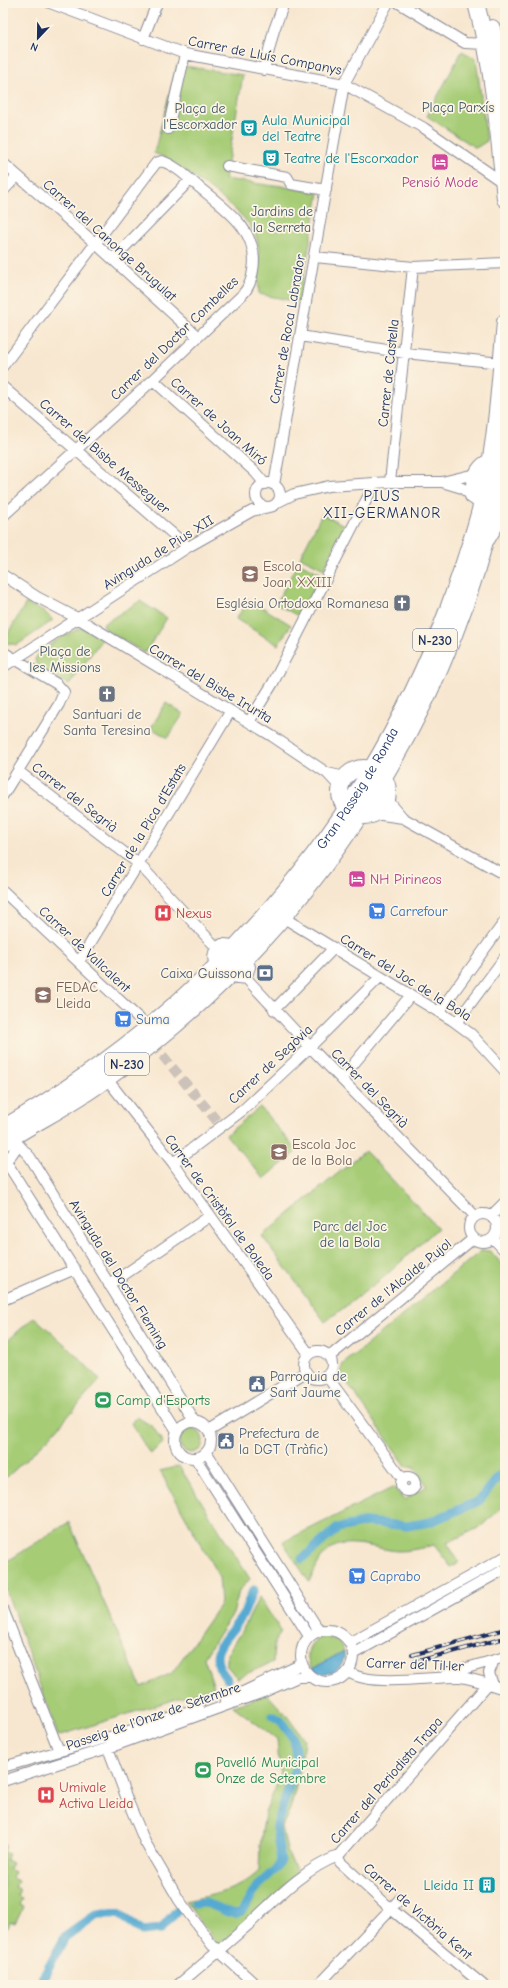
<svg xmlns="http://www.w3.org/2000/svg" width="508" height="1988" font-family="'Comic Neue',sans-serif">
  <rect width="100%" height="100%" fill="#fcf5e5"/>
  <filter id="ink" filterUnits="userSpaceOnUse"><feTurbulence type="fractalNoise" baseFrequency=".025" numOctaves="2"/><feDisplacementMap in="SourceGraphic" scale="8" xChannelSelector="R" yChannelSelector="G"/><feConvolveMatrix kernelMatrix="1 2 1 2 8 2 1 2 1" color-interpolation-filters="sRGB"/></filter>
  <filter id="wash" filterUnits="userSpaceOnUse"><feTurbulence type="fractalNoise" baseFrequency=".012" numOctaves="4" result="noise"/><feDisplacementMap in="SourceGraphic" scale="16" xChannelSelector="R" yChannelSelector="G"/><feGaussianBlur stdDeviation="0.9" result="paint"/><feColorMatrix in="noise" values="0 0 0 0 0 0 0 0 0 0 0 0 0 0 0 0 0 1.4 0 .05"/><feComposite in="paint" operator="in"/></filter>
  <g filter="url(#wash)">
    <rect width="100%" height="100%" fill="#f8e7d0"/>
    <path fill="#a6cc76" stroke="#607e6a" d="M462,51L476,59L487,141L476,148L427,116Z
      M177,65L243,75L225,179L274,186L275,185L319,193L299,302L259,294C257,275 261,257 257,239C252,214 187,173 166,158L154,153Z
      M322,514L346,526L324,569L300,557Z
      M298,562L322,574L300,617L276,604Z
      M249,599L291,625L278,645L236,619Z
      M140,601L167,618L145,653L106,630L103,624Z
      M26,603L46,613L52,619V621L17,645L3,642Z
      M83,627L102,639L69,685L37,665L35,660C38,649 73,630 83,627Z
      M166,703L183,714L168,738L151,728Z
      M260,1107L297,1151L264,1179L226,1135Z
      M365,1151L438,1228L384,1277L325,1322L262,1236Z
      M482,1250L490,1251L505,1267V1505L480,1527L447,1543L459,1562L451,1567L434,1545C422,1548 410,1551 398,1551C376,1550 343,1534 326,1553C318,1560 314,1573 309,1582L283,1542L394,1487L404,1500L427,1486L414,1467L406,1466L341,1374L342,1365Z
      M34,1317L70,1349L100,1380L48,1439L7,1477L3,1474V1345Z
      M137,1417L153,1427L163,1443L150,1454L131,1423Z
      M179 1441a12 12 0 1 1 24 0a12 12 0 1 1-24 0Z
      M179,1466L250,1579L239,1591L233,1614L220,1632L204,1658L214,1687L58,1736L3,1582V1564L69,1522L141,1687L172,1673L221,1603L219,1577L160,1471Z
      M259,1597L281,1631L274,1644L273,1662L237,1678L227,1666V1654L247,1622Z
      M326,1637L339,1642L344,1651L312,1669C303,1655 309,1638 326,1637Z
      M267,1694L287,1716L304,1740L300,1771L290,1809L282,1827L288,1854L298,1873L220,1948L185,1901C212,1895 239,1891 259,1871L260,1846L265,1813L280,1777L277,1739L233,1706Z
      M3,1844L6,1845L4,1852L9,1854L6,1860L12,1863L9,1869L15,1872L12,1878L18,1881L15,1887L20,1889L17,1896L22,1898L19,1905L23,1907L15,1923L10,1922L8,1928L3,1926Z"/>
    <path fill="#56aad2" stroke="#386c98" d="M344,1651C347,1670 327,1680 312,1669Z"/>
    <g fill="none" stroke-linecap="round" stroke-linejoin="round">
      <path stroke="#56aad2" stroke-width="9" d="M302,1559L338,1528L367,1522L407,1526L430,1522L479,1501L505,1469
        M227,1679C204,1652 226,1640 241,1618C247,1609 248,1599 254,1590
        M194,1904C197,1904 201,1903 204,1903C217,1904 230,1918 242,1912L257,1886L276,1869L281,1861L276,1828L297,1761L293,1738L281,1721L273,1716
        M39,1985L65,1937L97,1914H119L143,1931L161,1929L178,1909"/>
    </g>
  </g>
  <g filter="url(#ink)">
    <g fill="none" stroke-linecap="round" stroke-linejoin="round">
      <path stroke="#ccc2b9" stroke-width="10" stroke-dasharray="10 5" stroke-linecap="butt" d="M153,1044L221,1126"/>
      <defs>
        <path id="street" d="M50,3L185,54L344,84L424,128L505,184
          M399,3L465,43L485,44
          M143,39L157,3
          M264,70L274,30L284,3
          M168,129L185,54
          M3,163L96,244L198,337
          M227,166L287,177L291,184L326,190
          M3,191L17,176
          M315,257L413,267L505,263
          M113,259L190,180
          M300,336L405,353L501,363
          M3,366L156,163L162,161C177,166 188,178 200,188C226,209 260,232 253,270C252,279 249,288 242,295L153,380L3,516
          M153,380L255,472L265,484
          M3,387L188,547
          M390,482L413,267
          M442,482L462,488L472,496
          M256 495a12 12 0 1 1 24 0a12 12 0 1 1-24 0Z
          M274,485L344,84L388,3
          M278,502L294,494L329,486L390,482H442L475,474
          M3,575L37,597L79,619L272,736L327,773L340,787
          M3,652L57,684L64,692L59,704L3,795
          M3,667L188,547L252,511L269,507
          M249,722L273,683L375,483
          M18,771L139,864L216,947
          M327,773L345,777
          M387,799L403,818L505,875
          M375,814L403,818
          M3,891L148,1027
          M284,918L452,1020L471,1034L505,1071
          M222,944C236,943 247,953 250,967L246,978C226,982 199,958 222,944Z
          M79,962L230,712
          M246,978L310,1047L475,1216
          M274,1010L334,948
          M439,1012L505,921
          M456,1023L505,957
          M107,1079L173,1163L309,1354
          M341,1079L411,995
          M17,1143L30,1157L195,1422
          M5,1160L177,1431
          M3,1161C12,1157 17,1149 16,1139
          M173,1163L243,1110L310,1047L380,977
          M469 1228a14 14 0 1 1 28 0a14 14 0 1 1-28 0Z
          M491,1216L505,1202
          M493,1238L505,1251
          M109,1285L210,1216
          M3,1300L75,1269
          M304 1365a14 14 0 1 1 28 0a14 14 0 1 1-28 0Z
          M329,1357L474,1238
          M326,1375L402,1478
          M175 1440a18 18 0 1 1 36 0a18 18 0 1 1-36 0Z
          M209,1431L306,1372
          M207,1453L316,1626L321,1630
          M196,1459L309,1636
          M401 1484a7 7 0 1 1 14 0a7 7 0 1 1-14 0Z
          M3,1609L59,1751
          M301 1656a26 26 0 1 1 52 0a26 26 0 1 1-52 0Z
          M349,1643L505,1557
          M353,1654L505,1569
          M348,1671C365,1688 436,1676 460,1677C475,1679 491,1685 505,1689
          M446,1674L505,1657
          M493,1685L489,1673L494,1660
          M226,1700L302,1664
          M108,1748L127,1799L145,1842L179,1900L212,1945L256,1985
          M3,1767L113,1736L199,1708
          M3,1781L108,1748L266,1691L298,1677H312
          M338,1856L340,1862L391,1909L483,1985
          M178,1985C201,1966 224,1946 247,1926C275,1900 302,1870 338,1856L488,1684
          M318,1985L400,1899"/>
        <path id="secondary" d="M499,461C478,458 472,480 472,496C483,504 492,509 505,503
          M488,539L505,510"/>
        <g id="primary">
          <path d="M476,3C493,66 499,134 505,199"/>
          <path d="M492,28L500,67L505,102"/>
          <circle cx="364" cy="792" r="24"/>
          <path id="s1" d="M3,1128C209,1008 364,833 448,609C462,570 476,530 485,490C497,435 500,377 505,322"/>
          <path d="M3,1143C37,1121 73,1104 105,1080C313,931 463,703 505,450"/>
        </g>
      </defs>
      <use href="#street" stroke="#8a8b97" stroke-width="12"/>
      <use href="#secondary" stroke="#8a8b97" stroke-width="16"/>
      <use href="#primary" stroke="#8a8b97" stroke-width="18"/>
      <use href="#street" stroke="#fff" stroke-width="10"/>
      <use href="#secondary" stroke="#fff" stroke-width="14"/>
      <use href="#primary" stroke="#fff" stroke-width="16"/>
      <defs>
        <path id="rail" d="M412,1655L505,1629
          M414,1662L505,1638"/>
      </defs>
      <use href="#rail" stroke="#1b2f5e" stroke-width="4"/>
      <use href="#rail" stroke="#fcf5e5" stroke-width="2.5" stroke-dasharray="8" stroke-linecap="butt"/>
    </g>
  </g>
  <defs>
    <symbol id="theatre-square" viewBox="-11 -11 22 22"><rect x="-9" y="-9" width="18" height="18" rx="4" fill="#0f9aa8" stroke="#fcf5e5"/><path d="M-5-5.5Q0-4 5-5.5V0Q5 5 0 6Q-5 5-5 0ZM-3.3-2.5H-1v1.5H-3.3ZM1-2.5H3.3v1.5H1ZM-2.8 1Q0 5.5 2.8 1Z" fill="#fff"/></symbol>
    <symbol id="hotel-square" viewBox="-11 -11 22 22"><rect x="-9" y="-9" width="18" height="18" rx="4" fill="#d1479c" stroke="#fcf5e5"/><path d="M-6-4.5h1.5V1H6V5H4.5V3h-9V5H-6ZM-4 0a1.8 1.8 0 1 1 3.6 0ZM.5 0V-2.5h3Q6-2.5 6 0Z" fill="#fff"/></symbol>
    <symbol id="school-square" viewBox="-11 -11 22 22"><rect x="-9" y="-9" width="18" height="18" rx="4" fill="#8d6e63" stroke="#fcf5e5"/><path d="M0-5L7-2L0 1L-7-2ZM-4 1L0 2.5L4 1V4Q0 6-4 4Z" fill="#fff"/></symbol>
    <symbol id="church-square" viewBox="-11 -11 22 22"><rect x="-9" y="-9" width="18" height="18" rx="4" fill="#6b7280" stroke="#fcf5e5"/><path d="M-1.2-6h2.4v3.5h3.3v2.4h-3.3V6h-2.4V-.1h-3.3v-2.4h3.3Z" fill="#fff"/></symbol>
    <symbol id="supermarket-square" viewBox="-11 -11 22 22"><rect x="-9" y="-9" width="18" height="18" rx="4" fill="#3f7fe0" stroke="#fcf5e5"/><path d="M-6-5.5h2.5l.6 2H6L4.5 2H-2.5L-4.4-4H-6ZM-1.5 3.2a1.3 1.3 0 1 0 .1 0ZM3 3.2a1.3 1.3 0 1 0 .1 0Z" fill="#fff"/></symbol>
    <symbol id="hospital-square" viewBox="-11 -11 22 22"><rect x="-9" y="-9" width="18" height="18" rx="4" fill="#e0444e" stroke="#fcf5e5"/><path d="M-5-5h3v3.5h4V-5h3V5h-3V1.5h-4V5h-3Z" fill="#fff"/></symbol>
    <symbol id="bank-square" viewBox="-11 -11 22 22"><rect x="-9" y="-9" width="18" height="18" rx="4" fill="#5c6f8a" stroke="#fcf5e5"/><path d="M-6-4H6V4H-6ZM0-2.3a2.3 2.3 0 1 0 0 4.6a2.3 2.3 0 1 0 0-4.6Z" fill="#fff"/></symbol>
    <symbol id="civic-square" viewBox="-11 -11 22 22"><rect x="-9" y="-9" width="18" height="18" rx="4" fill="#5c6f8a" stroke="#fcf5e5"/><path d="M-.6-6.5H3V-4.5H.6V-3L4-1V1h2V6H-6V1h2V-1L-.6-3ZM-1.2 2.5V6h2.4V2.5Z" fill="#fff"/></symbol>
    <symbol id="stadium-square" viewBox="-11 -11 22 22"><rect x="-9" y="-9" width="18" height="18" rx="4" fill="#2e9e5b" stroke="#fcf5e5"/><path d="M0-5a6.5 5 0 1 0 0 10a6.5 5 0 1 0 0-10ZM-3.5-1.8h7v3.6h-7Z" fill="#fff"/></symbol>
    <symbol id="building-square" viewBox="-11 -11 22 22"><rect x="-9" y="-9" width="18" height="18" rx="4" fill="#0f9aa8" stroke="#fcf5e5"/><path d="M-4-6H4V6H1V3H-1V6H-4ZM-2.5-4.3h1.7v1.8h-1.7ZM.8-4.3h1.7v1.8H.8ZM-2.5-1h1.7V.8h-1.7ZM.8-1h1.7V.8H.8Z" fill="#fff"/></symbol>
  </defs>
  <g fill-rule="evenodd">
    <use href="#theatre-square" x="239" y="118" width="20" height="20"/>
    <use href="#theatre-square" x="261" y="148" width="20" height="20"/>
    <use href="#hotel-square" x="430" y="152" width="20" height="20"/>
    <use href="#school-square" x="240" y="564" width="20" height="20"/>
    <use href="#church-square" x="392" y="593" width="20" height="20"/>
    <use href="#church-square" x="97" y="684" width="20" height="20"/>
    <use href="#hotel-square" x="347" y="869" width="20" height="20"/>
    <use href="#supermarket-square" x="367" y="901" width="20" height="20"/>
    <use href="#hospital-square" x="153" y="903" width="20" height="20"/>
    <use href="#bank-square" x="255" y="963" width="20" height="20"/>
    <use href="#school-square" x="33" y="985" width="20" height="20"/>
    <use href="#supermarket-square" x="113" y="1009" width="20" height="20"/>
    <use href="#school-square" x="269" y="1142" width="20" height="20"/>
    <use href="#civic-square" x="247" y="1374" width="20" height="20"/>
    <use href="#stadium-square" x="93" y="1390" width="20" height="20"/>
    <use href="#civic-square" x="216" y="1431" width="20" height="20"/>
    <use href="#supermarket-square" x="347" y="1566" width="20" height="20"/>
    <use href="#stadium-square" x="193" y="1760" width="20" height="20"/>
    <use href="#hospital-square" x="36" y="1785" width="20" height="20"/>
    <use href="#building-square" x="477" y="1875" width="20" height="20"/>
  </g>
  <g text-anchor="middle" stroke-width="3.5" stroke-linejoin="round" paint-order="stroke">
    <g fill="#fcf5e5" stroke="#5e6a86" stroke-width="1">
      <rect x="413" y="629" width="44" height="22" rx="3"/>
      <rect x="105" y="1053" width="44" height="22" rx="3"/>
    </g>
    <g font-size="13" font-weight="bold" fill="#1b2f5e">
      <text x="435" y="645">N-230</text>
      <text x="127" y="1069">N-230</text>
    </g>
    <g font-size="14" fill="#1b2f5e" stroke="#fcf5e5">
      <text transform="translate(265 55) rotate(11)" y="5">Carrer de Lluís Companys</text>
      <text transform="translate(110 240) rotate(42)" y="5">Carrer del Canonge Brugulat</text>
      <text transform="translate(287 329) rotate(-80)" y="5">Carrer de Roca Labrador</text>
      <text transform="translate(174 338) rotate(-44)" y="5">Carrer del Doctor Combelles</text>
      <text transform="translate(388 373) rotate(-84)" y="5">Carrer de Castella</text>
      <text transform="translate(219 421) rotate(42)" y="5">Carrer de Joan Miró</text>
      <text transform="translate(105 456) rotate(41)" y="5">Carrer del Bisbe Messeguer</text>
      <text transform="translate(158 552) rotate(-32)" y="5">Avinguda de Pius XII</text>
      <text transform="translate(211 683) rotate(31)" y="5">Carrer del Bisbe Irurita</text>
      <text dy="5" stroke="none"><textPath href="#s1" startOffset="496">Gran Passeig de Ronda</textPath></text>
      <text transform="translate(75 797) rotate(38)" y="5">Carrer del Segrià</text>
      <text transform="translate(143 830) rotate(-59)" y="5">Carrer de la Pica d'Estats</text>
      <text transform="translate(85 949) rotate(43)" y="5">Carrer de Vallcalent</text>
      <text transform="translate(406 977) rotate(32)" y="5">Carrer del Joc de la Bola</text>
      <text transform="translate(270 1064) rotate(-43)" y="5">Carrer de Segòvia</text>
      <text transform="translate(370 1088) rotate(46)" y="5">Carrer del Segrià</text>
      <text transform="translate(220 1207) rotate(54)" y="5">Carrer de Cristòfol de Boleda</text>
      <text transform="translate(119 1274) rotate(58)" y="5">Avinguda del Doctor Fleming</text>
      <text transform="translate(393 1287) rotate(-39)" y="5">Carrer de l'Alcalde Pujol</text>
      <text transform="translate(415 1664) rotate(2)" y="5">Carrer del Til·ler</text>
      <text transform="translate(153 1716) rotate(-19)" y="5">Passeig de l'Onze de Setembre</text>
      <text transform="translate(386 1780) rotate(-49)" y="5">Carrer del Periodista Trapa</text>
      <text transform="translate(418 1911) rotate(41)" y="5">Carrer de Victòria Kent</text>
    </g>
    <g font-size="14" fill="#3e5664" stroke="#fcf5e5">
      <text x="458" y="112">Plaça Parxís</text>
      <text x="200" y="113">Plaça de<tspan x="200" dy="16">l'Escorxador</tspan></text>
      <text x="282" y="216">Jardins de<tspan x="282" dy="16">la Serreta</tspan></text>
      <text x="65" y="656">Plaça de<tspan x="65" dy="16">les Missions</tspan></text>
      <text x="350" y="1231">Parc del Joc<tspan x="350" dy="16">de la Bola</tspan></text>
    </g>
    <g font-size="14" fill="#0d838f" stroke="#fcf5e5" text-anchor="start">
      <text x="262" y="125">Aula Municipal<tspan x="262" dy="16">del Teatre</tspan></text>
      <text x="284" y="163">Teatre de l'Escorxador</text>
      <text x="474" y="1890" text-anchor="end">Lleida II</text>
    </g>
    <g font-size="14" fill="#b23c85" stroke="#fcf5e5">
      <text x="440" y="187">Pensió Mode</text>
      <text x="370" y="884" text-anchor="start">NH Pirineos</text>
    </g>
    <g font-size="14" fill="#785e54" stroke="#fcf5e5" text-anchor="start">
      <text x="263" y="571">Escola<tspan x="263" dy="16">Joan XXIII</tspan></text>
      <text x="56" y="992">FEDAC<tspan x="56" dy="16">Lleida</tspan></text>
      <text x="292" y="1149">Escola Joc<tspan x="292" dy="16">de la Bola</tspan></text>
    </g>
    <g font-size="14" fill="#5b616d" stroke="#fcf5e5" text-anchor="end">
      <text x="389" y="608">Església Ortodoxa Romanesa</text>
      <text x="107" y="719" text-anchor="middle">Santuari de<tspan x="107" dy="16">Santa Teresina</tspan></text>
    </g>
    <g font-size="14" fill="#366cbe" stroke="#fcf5e5" text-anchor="start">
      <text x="390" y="916">Carrefour</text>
      <text x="136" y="1024">Suma</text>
      <text x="370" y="1581">Caprabo</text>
    </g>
    <g font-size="14" fill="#be3a42" stroke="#fcf5e5" text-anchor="start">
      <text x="176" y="918">Nexus</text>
      <text x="59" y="1792">Umivale<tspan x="59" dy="16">Activa Lleida</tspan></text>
    </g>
    <g font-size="14" fill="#4e5e75" stroke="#fcf5e5" text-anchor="start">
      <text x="252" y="978" text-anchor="end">Caixa Guissona</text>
      <text x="270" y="1381">Parroquia de<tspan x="270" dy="16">Sant Jaume</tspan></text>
      <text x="239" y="1438">Prefectura de<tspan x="239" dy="16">la DGT (Tràfic)</tspan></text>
    </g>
    <g font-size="14" fill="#27864d" stroke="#fcf5e5" text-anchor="start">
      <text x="116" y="1405">Camp d'Esports</text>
      <text x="216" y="1767">Pavelló Municipal<tspan x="216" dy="16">Onze de Setembre</tspan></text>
    </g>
    <g font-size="15" letter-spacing="1" fill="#1b2f5e" stroke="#fcf5e5">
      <text x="382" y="501">PIUS<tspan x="382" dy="17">XII-GERMANOR</tspan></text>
    </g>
  </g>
  <rect width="508" height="1988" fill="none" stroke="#fcf5e5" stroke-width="16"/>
  <g transform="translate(38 38) rotate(202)" stroke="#fcf5e5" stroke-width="3" paint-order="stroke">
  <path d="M0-3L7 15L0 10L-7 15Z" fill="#1b2f5e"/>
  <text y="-6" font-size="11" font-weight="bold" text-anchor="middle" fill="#1b2f5e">N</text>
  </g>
</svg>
